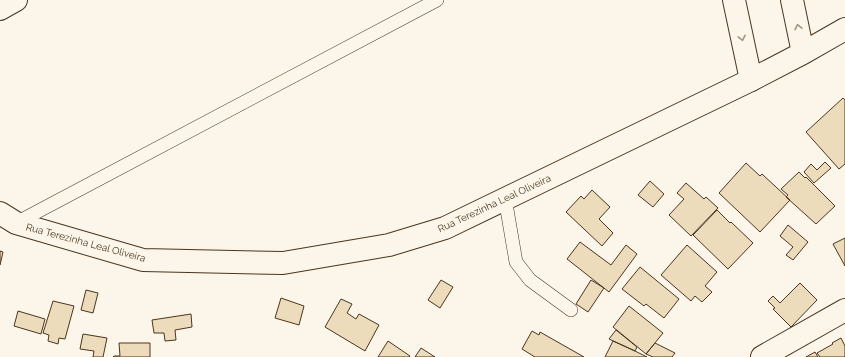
<svg xmlns="http://www.w3.org/2000/svg" width="845" height="357" font-family="Raleway,sans-serif">
  <rect width="100%" height="100%" fill="#fbf6e9"/>
  <path fill="#ecdcbc" stroke="#4a3520" d="M843,98L845,100V164L839,169L806,132Z
    M825,162L831,168L814,183L804,172L811,164L817,170Z
    M746,163L760,176L762,174L790,200L760,232L719,193Z
    M799,172L805,178L806,177L835,206L816,224L786,197L788,195L781,189Z
    M650,181L664,194L653,207L638,195Z
    M686,183L704,199L706,197L718,208L691,236L669,215L684,199L677,193Z
    M592,190L610,207L599,219L613,233L602,246L566,212L581,196L584,199Z
    M717,210L730,223L731,222L753,243L728,269L693,235Z
    M788,225L808,242L793,260L786,255L793,247L780,236Z
    M845,238V266L833,244Z
    M580,242L611,265L626,245L637,254L609,292L567,259Z
    M687,245L717,272L705,286L712,292L702,302L695,296L691,301L661,275Z
    M0,251L3,252L0,265Z
    M640,267L679,299L664,318L646,304L644,306L622,289Z
    M441,280L453,287L440,308L428,300Z
    M591,280L604,288L588,312L576,304Z
    M800,283L817,300L791,327L773,309L775,308L768,301L773,296L780,303Z
    M86,290L98,293L93,313L81,310Z
    M281,298L304,306L299,325L275,318Z
    M341,299L352,304L347,313L356,319L359,314L379,325L365,351L325,327Z
    M53,301L74,306L65,339L59,338L58,344L48,341L49,335L43,333Z
    M629,306L663,333L646,354L613,327Z
    M18,311L45,319L41,334L14,326Z
    M191,314L192,327L175,330L176,340L165,341L164,333H154L152,320Z
    M616,330L637,347L635,351L609,339Z
    M532,331L539,335L540,332L584,357H535L522,349Z
    M83,334L107,338L103,357H93L94,351L80,349Z
    M841,338L845,346V357H820L817,353L833,344L832,343Z
    M388,341L410,356L409,357H378Z
    M613,341L635,351L647,357H605Z
    M119,343H150V357H113L114,356H120Z
    M655,343L675,353L672,357H653L646,354Z
    M421,348L435,357H415Z
    M815,352L818,357H806Z"/>
  <g fill="none" stroke-linecap="round" stroke-linejoin="round">
    <defs>
      <path id="lane" d="M505,198L516,262L530,280L571,310
        M16,223L437,0"/>
      <path id="street" d="M0,9L16,0
        M0,213L16,223L143,260L283,263L389,245L445,228L751,80
        M762,357L845,310"/>
      <path id="secondary" d="M734,0L751,80L803,53L845,29
        M792,0L803,53"/>
    </defs>
    <use href="#lane" stroke="#4a3520" stroke-width="14"/>
    <use href="#street" stroke="#4a3520" stroke-width="24"/>
    <use href="#secondary" stroke="#4a3520" stroke-width="24"/>
    <use href="#lane" stroke="#fbf6e9" stroke-width="13"/>
    <use href="#street" stroke="#fbf6e9" stroke-width="22"/>
    <use href="#secondary" stroke="#fbf6e9" stroke-width="22"/>
  </g>
  <defs><path id="oneway-chevron" d="M-2-3.5L2.5 0L-2 3.5" fill="none" stroke-width="1.6" stroke-linecap="round" stroke-linejoin="round"/></defs>
  <g stroke="#a29684">
    <use href="#oneway-chevron" transform="translate(798 27) rotate(-102)"/>
    <use href="#oneway-chevron" transform="translate(742 38) rotate(78)"/>
  </g>
  <g text-anchor="middle" stroke-width="3" stroke-linejoin="round" paint-order="stroke">
    <g font-size="10" fill="#4a3520" stroke="#fbf6e9">
      <text transform="translate(494 203) rotate(-25)" y="4">Rua Terezinha Leal Oliveira</text>
      <text transform="translate(86 242) rotate(15)" y="4">Rua Terezinha Leal Oliveira</text>
    </g>
  </g>
</svg>
